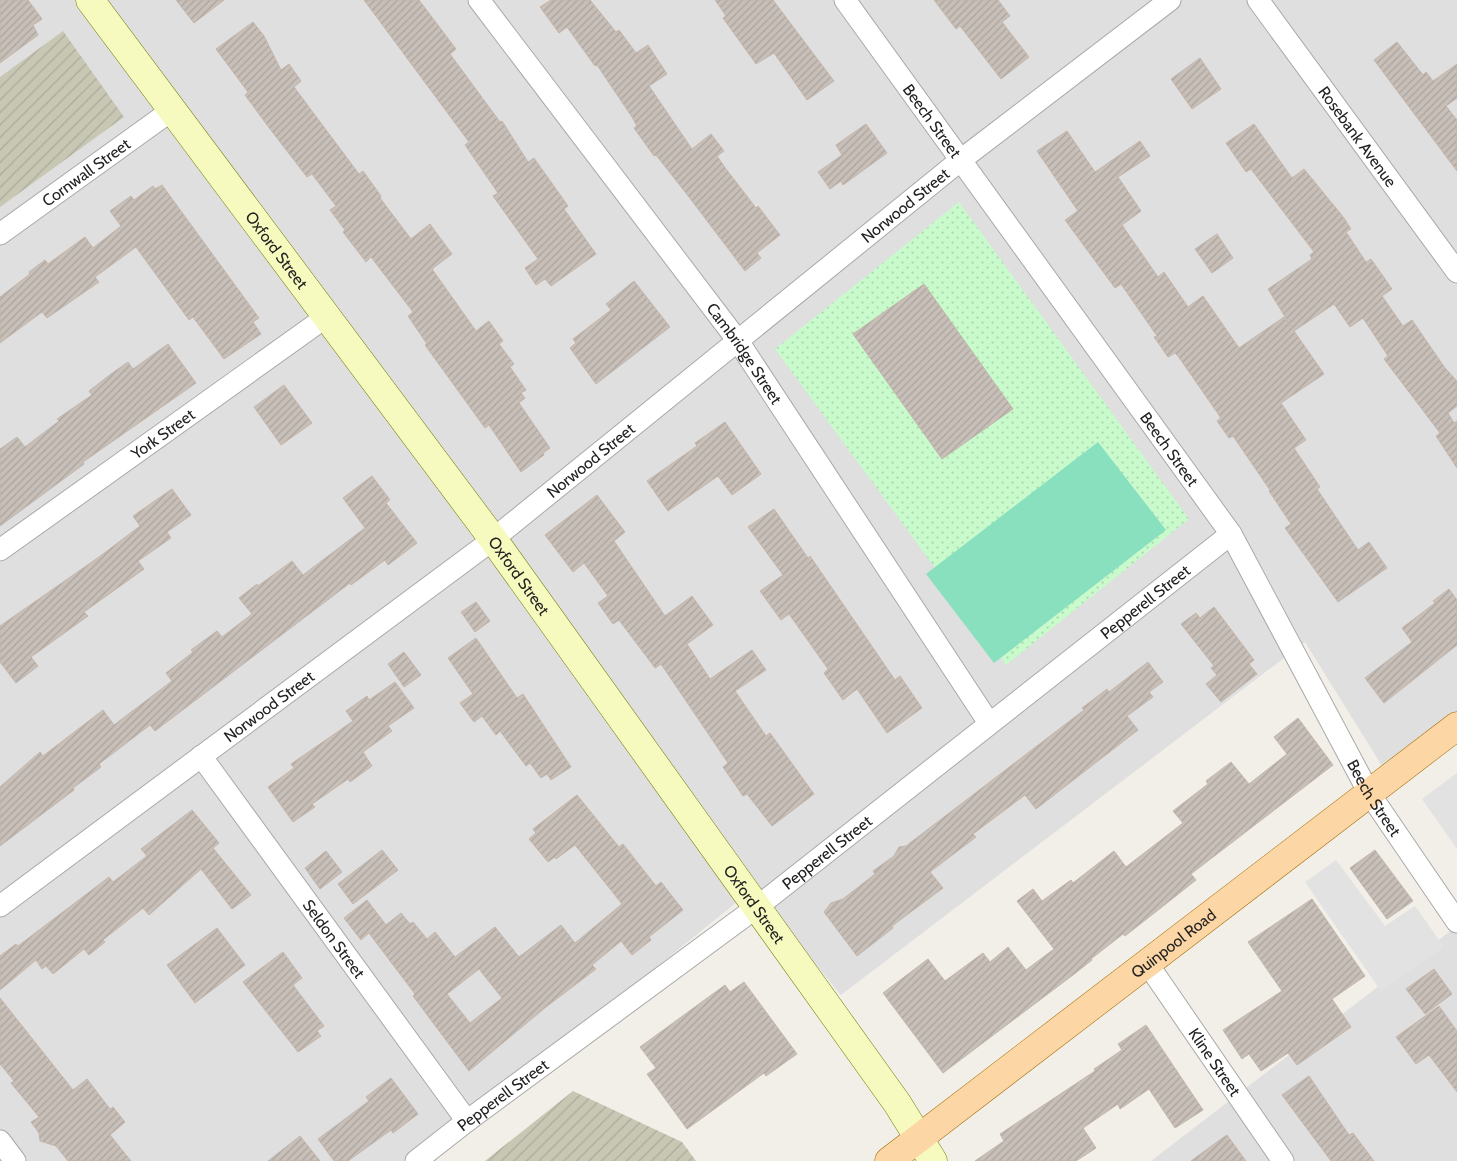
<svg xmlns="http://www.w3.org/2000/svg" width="1457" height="1161" font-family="Cabin,sans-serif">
  <defs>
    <pattern id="construction-furrows" width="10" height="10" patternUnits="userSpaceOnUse" patternTransform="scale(1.25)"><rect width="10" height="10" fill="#c7c7b4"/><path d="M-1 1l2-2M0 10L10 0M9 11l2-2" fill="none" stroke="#abab9a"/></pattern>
    <pattern id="park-dots" width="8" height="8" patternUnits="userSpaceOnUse" patternTransform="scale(1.25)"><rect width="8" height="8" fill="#c8facc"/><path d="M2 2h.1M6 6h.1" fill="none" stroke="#acd6af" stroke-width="1.8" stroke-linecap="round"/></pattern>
    <pattern id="building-hatch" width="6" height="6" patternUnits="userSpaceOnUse" patternTransform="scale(1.25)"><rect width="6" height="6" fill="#c7bfb8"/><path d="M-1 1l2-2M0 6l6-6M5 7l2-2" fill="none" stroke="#aba49e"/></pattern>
  </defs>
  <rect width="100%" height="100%" fill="#f2efe9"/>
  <path fill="#e0dfdf" d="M0,0H1457V721L1387,774L1305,642L841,995L753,889L417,1161H22L0,1129Z
    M1457,926V1161H1151Z"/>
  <path fill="url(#construction-furrows)" d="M63,31L124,117L0,207V77Z
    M573,1091L682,1142L696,1161H485Z"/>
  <path fill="url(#park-dots)" d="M959,202L1189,519L1006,665L775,349Z"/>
  <path fill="#88e0be" d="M1098,442L1166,530L994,663L926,574Z"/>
  <path fill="#e2e2e2" d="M1457,773V849L1422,799Z
    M1336,860L1385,926L1415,906L1444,947L1381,991L1305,882Z"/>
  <path fill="url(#building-hatch)" stroke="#c4b6ab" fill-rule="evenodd" d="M0,0H28L42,19L33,25L38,35L0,63Z
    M176,0H224L194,23Z
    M364,0H419L456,49L450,54L500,122L502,121L528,162L534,158L568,206L564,209L596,254L551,286L545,279L536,285L525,268L538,259L493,196L498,193L465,145L469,142Z
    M551,0H590L616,32L619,30L636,53L648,45L667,74L649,86L692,149L711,134L724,151L717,156L726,169L756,208L758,206L780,235L757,253L761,258L745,271L689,197L656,155L654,156L634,128L637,126L632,117L597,65L595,66L567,27L559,33L540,7Z
    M715,0H773L834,81L807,100L774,53L756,64L723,18L726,16Z
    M934,0H998L1010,16L1002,22L1029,57L1001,79L960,26L956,29Z
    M253,22L264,36L281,70L289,64L301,81L294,87L359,174L363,171L381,196L380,198L411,239L430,224L452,254L432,269L476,331L489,321L503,341L499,344L514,364L510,367L526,390L521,393L525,398L519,403L550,448L543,453L544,455L521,472L489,425L485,428L425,345L427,344L408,316L413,312L371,257L366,262L343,232L345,230L330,210L336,206L312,174L307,177L267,125L245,95L248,92L216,49Z
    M1397,42L1423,75L1426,72L1433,81L1457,64V98L1446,106L1457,120V171L1374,60Z
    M1200,58L1221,89L1192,109L1171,79Z
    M866,124L887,153L843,185L841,181L830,189L818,172L842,155L836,145Z
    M1254,124L1292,178L1304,169L1344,218L1351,229L1346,232L1366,262L1371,259L1392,289L1382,296L1403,326L1412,320L1445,368L1457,381V406L1448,413L1454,423L1457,421V468L1436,436L1440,433L1384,359L1388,356L1363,318L1350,327L1334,304L1294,331L1324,374L1281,403L1306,440L1294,448L1320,487L1317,489L1358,550L1369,542L1387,568L1338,602L1285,528L1291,524L1269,491L1270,490L1233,436L1229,438L1217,421L1221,418L1178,356L1175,353L1168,357L1154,337L1157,336L1121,284L1115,288L1065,220L1078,211L1037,151L1067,131L1095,172L1140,141L1150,156L1118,177L1141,211L1122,225L1158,277L1164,272L1188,307L1203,296L1239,348L1284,317L1292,328L1268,289L1312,259L1310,255L1314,252L1251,169L1246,172L1226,143Z
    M162,185L259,318L253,322L261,334L224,359L193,317L189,320L136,247L95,277L99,282L47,318L42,312L0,343V297L30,274L29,272L45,260L48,264L85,237L93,248L121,226L110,211L131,196L134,200L153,186L155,189Z
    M1217,234L1233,258L1212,273L1195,249Z
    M634,281L670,327L596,384L570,348L576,343L573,339L611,310L606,304Z
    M924,284L1013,409L942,459L853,334Z
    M168,344L196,383L83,462L84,464L0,526V449L17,437L25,447L59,421L57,419L92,395L89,391L111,374L128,362L133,369Z
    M284,385L312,423L281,445L254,407Z
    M725,422L761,474L732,495L718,476L668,511L647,481L697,446L695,443Z
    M372,476L390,500L386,503L417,543L388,565L385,560L351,585L350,583L155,731L150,725L99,764L101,767L73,788L74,790L0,846V787L40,752L43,756L103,710L114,725L172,681L166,673L193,652L191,650L217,631L222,637L252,614L239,598L257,584L258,586L292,561L303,575L365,528L343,498Z
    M172,489L191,515L167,532L171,538L138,561L144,569L84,612L88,616L31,657L38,666L16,683L0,662V626L99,557L140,526L133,516Z
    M597,495L625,532L614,541L665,616L692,596L713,625L687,644L710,679L752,650L766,670L735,691L766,736L770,733L814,794L772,826L747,794L743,796L723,767L728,763L661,664L655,668L619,620L613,624L598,603L608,596L584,563L573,572L545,535Z
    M774,509L808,558L810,556L895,680L900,676L922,708L887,733L857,689L843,700L824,673L828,669L789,614L781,620L760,591L783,575L748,527Z
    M1449,589L1457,600V645L1384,703L1365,678L1412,642L1402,628L1435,603L1433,601Z
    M476,602L490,621L475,632L461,612Z
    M1214,607L1254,660L1249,664L1257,674L1221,702L1206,684L1217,675L1211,668L1214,666L1181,624L1196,613L1200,618Z
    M476,638L517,698L523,694L571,767L551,780L547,774L541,778L530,763L526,766L500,731L496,735L482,716L474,722L460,703L473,694L448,658Z
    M404,652L421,675L404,687L388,664Z
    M1148,662L1163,682L1149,692L1153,697L1127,716L1138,730L1036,809L1025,795L973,834L976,837L930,872L943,888L892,926L893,928L857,956L824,912L831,903L843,899L875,874L873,871L894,856L899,847L906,846L1084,710L1082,708L1107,689L1109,692Z
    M395,682L414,708L388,726L392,731L363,752L372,766L350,782L348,779L312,804L315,807L293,822L268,787L294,768L291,764L353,721L346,711L367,696L369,700Z
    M1298,718L1333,765L1191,874L1196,880L1162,907L1125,936L1123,934L1091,959L1092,960L1073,975L943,1073L883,993L928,959L945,981L983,953L990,962L1008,947L1026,970L1054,949L1017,901L1033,889L1042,901L1071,880L1073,883L1114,851L1126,867L1183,823L1173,811L1208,784L1206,781L1231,762L1249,784L1287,754L1274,737Z
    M577,795L619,847L623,844L656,886L661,882L683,910L649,937L651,940L632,955L621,941L592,965L596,969L546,1007L469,1071L413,996L415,994L369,933L361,940L344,918L367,900L386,925L401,913L410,924L413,922L427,939L435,932L455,957L495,927L519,957L561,925L575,943L622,904L575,845L556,859L555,857L548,862L529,839L536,833L533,829ZM479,969L502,998L470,1023L447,994Z
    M192,810L219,843L213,848L251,895L232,909L201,869L149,915L143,908L103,940L105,942L89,955L84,949L53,974L46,966L42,969L36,960L0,990V956L16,944L18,946L109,877L113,882L147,856L141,849Z
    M382,850L398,870L353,904L338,884Z
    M1375,850L1413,901L1387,919L1350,868Z
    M326,851L342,872L320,889L305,868Z
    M1312,899L1365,976L1332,999L1351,1027L1297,1065L1288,1053L1261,1071L1249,1054L1242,1059L1223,1030L1282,991L1248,942Z
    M217,928L245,965L195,1003L167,965Z
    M283,952L302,978L293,985L324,1026L317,1031L321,1036L298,1052L243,982Z
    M1434,969L1452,994L1425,1014L1406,989Z
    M744,982L797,1054L766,1076L764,1073L687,1129L647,1074L656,1068L640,1047L725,985L730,992Z
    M0,998L73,1090L87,1079L110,1109L113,1107L125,1122L110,1135L131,1161H68L56,1146L40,1141L39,1133L31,1122L39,1117L11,1083L14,1081L0,1064Z
    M1439,1006L1457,1031V1092L1429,1055L1416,1064L1396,1037Z
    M1146,1025L1203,1110L1175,1128L1149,1089L1120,1109L1118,1104L1083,1128L1096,1148L1076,1161H975L1004,1141L1000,1134L1095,1071L1094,1069L1122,1050L1118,1044Z
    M1309,1076L1349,1135L1353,1133L1374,1161H1331L1282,1095Z
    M391,1078L418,1114L393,1133L391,1130L348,1161H334L318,1139L369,1101L366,1097Z
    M1227,1135L1246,1161H1191L1221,1139Z
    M300,1136L320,1161H268Z"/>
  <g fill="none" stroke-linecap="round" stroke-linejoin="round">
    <defs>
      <g id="minor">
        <path id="s1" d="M479,0L738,341L989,723"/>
        <path id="s2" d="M845,0L1231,534L1369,793L1457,922"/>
        <path id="s3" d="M1258,0L1457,272"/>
        <path id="s4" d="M0,234L172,110"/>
        <path id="s5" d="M0,550L326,317"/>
        <path id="s6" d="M201,756L467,1121"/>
        <path id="s7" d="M0,906L487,544L962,159L1170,0"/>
        <path id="s8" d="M1147,963L1283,1161"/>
        <path d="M0,1141L15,1161"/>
        <path id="s9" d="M416,1161L467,1121L757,907L1231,534"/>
      </g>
      <g id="secondary">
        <path id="s10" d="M90,0L493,539L897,1103L933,1161"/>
      </g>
      <g id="primary">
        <path id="s11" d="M889,1161L1457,726"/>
      </g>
    </defs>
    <use href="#minor" stroke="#a9a9a9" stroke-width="23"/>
    <use href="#secondary" stroke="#707d05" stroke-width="29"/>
    <use href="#primary" stroke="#a06b00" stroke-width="29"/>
    <use href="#minor" stroke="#fff" stroke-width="21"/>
    <use href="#secondary" stroke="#f7fabf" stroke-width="28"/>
    <use href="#primary" stroke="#fcd6a4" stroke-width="28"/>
  </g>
  <g text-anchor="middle" stroke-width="4" stroke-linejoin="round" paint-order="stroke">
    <g font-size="16" fill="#222" stroke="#fff">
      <text dy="6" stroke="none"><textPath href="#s2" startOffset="149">Beech Street</textPath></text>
      <text dy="6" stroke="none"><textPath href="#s3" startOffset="169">Rosebank Avenue</textPath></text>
      <text dy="6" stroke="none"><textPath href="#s4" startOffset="106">Cornwall Street</textPath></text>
      <text dy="6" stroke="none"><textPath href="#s7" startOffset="1145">Norwood Street</textPath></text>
      <text dy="6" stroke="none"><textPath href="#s10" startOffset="312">Oxford Street</textPath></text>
      <text dy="6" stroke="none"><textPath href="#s1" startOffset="442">Cambridge Street</textPath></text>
      <text dy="6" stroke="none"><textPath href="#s5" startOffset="200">York Street</textPath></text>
      <text dy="6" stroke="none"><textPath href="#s2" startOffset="554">Beech Street</textPath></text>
      <text dy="6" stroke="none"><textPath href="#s7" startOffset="740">Norwood Street</textPath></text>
      <text dy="6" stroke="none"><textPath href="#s10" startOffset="718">Oxford Street</textPath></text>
      <text dy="6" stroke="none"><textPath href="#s9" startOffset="919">Pepperell Street</textPath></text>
      <text dy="6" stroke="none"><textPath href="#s7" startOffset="335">Norwood Street</textPath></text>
      <text dy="6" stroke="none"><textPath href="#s2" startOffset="959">Beech Street</textPath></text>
      <text dy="6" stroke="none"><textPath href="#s9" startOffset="514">Pepperell Street</textPath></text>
      <text dy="6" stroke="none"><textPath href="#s10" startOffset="1122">Oxford Street</textPath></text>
      <text dy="6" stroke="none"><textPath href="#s6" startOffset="226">Seldon Street</textPath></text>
      <text dy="6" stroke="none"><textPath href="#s11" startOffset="358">Quinpool Road</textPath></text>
      <text dy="6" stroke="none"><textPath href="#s8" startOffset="120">Kline Street</textPath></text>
      <text dy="6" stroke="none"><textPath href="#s9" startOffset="109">Pepperell Street</textPath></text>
    </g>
  </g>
</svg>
